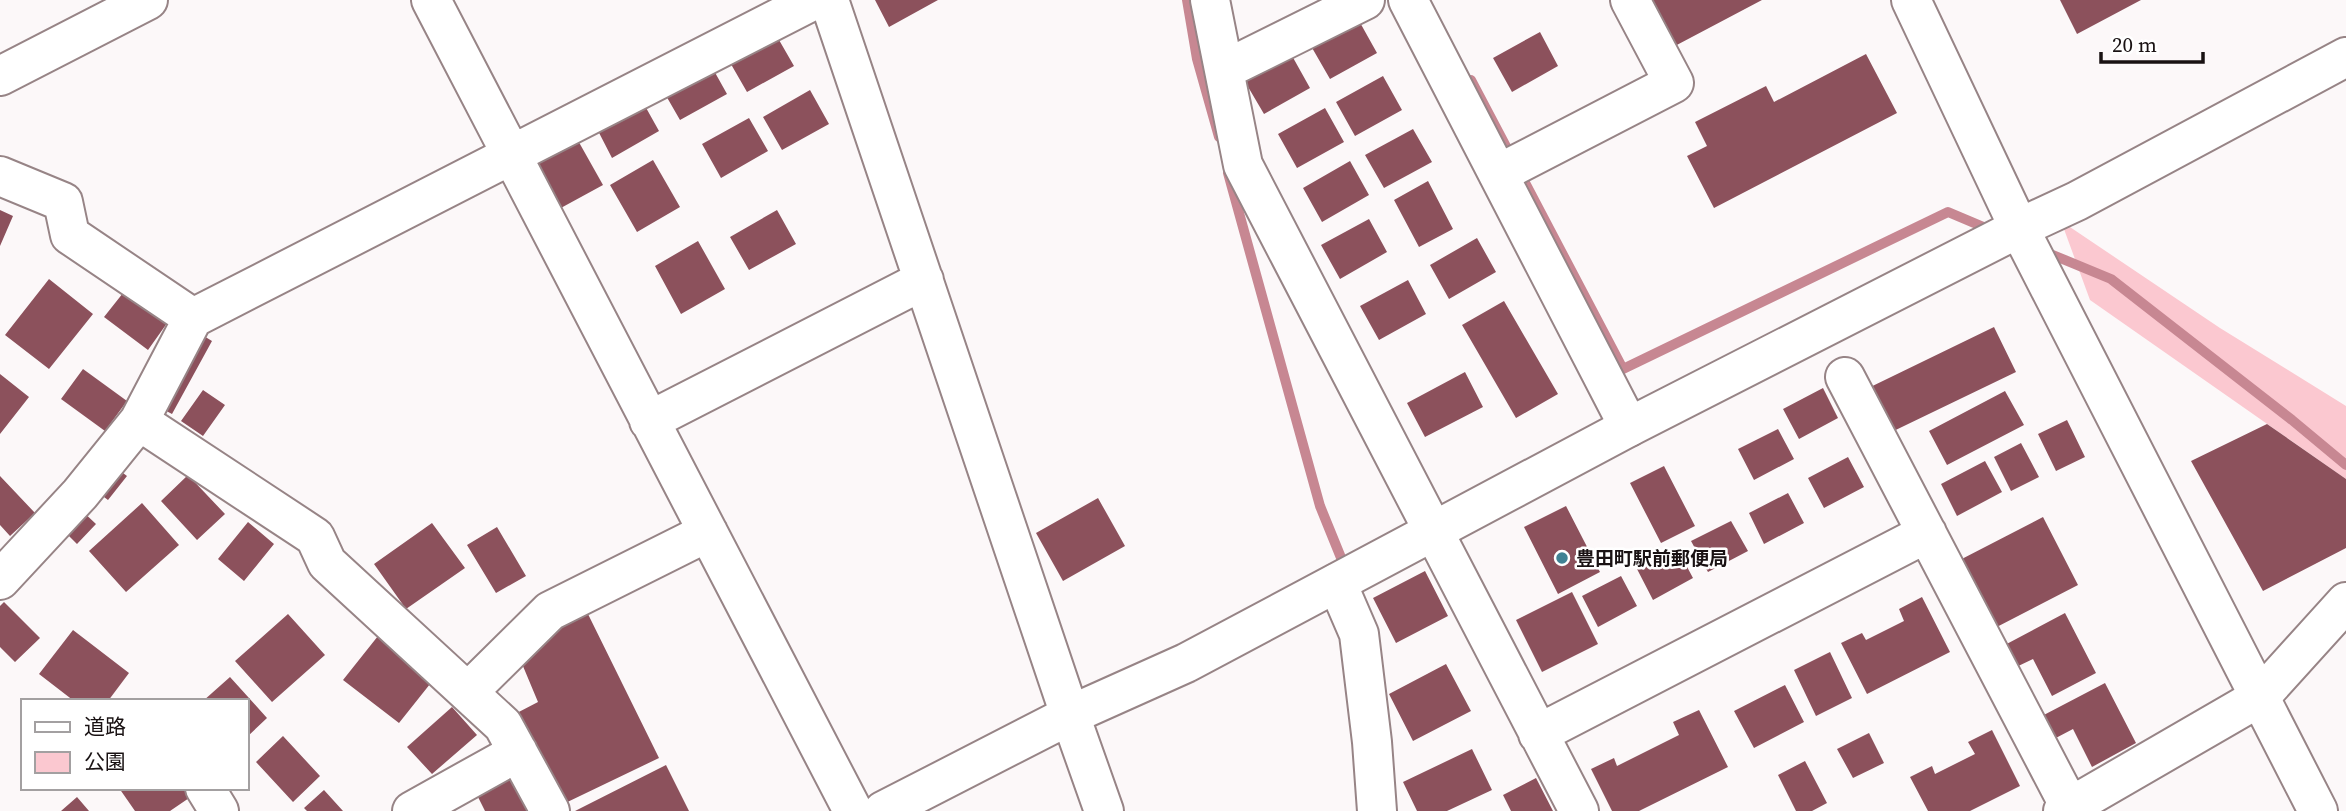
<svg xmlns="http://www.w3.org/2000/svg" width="2346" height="811" font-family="'Source Serif 4','Noto Sans JP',serif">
  <rect width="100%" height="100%" fill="#fcf8f9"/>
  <path fill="#fbc8d0" d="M2061,221L2220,328L2346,406V479L2090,300Z"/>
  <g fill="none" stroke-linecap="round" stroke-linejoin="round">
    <path stroke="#c78792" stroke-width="10" d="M1187,0L1197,59L1219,137
      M1471,80L1623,369L1948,212L1993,231
      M1228,173L1320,506L1346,570
      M2043,251L2111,279L2292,420L2346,465"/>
  </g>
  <path fill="#8c515c" d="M875,0H938L889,27Z
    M1648,0H1762L1673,47Z
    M2060,0H2141L2077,34Z
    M1358,19L1377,53L1330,79L1311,46Z
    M1540,32L1558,66L1512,92L1493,58Z
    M775,33L794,66L747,92L728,59Z
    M1291,54L1310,88L1264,114L1244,80Z
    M1866,54L1897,113L1714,208L1687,156L1707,146L1695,122L1766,86L1774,102Z
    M708,60L727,94L680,120L661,87Z
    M1383,76L1402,110L1355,136L1336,102Z
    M810,90L829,124L782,150L763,117Z
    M640,97L659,131L612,158L594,123Z
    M1325,108L1344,142L1297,168L1278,134Z
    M749,118L768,151L721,178L702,144Z
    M1413,129L1432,162L1384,188L1365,155Z
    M576,137L603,185L559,209L532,161Z
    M653,160L680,207L637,232L610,185Z
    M1350,161L1369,195L1322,222L1303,188Z
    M1428,181L1453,229L1419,247L1394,200Z
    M0,210L13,216L0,246Z
    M777,210L796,244L749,270L730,237Z
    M1369,219L1387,252L1340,279L1321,245Z
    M1477,238L1496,272L1449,299L1430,265Z
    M698,241L725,289L681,314L655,266Z
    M49,279L93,314L49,369L5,335Z
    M1408,280L1426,314L1379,340L1360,306Z
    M127,288L170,319L148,350L104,317Z
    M1504,301L1558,394L1516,418L1462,325Z
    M1994,327L2016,372L1877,439L1856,394Z
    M194,330L212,341L172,414L153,404Z
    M83,369L127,401L105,431L61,399Z
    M1465,372L1483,407L1425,437L1407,403Z
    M0,374L29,397L0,434Z
    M1823,388L1838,418L1799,439L1783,409Z
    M203,390L225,405L203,436L181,421Z
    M2005,391L2024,425L1947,465L1929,431Z
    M2067,420L2085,457L2056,471L2038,434Z
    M2267,424L2346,479V548L2263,591L2191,461Z
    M1778,429L1794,459L1754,480L1738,449Z
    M2021,443L2039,477L2011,491L1994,457Z
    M1848,457L1864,487L1824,508L1808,478Z
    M1985,461L2002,492L1957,516L1941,484Z
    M111,464L127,476L108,500L92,488Z
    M1664,466L1695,526L1661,543L1630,483Z
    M188,475L225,514L197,540L161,501Z
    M0,476L35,513L10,536L0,525Z
    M1788,493L1804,523L1764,544L1749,513Z
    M1098,498L1125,546L1063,581L1036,533Z
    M142,503L179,545L126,592L89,551Z
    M1566,506L1600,572L1558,594L1524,527Z
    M80,509L96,524L77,544L62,529Z
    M2043,517L2078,585L1989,631L1954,563Z
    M1731,521L1748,551L1708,572L1691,541Z
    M248,522L274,544L244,581L218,559Z
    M432,523L465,568L406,609L374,564Z
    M497,527L526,576L496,593L467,545Z
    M1677,548L1693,578L1653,600L1637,569Z
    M1425,571L1448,616L1396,643L1373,598Z
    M1621,576L1637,606L1598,627L1582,596Z
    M1572,592L1598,644L1542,672L1516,620Z
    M1922,597L1950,652L1867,694L1841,643L1862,633L1866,640L1904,621L1899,609Z
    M4,602L40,638L15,662L0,647V606Z
    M585,608L659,758L557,807L513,715L538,702L520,659Z
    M2065,613L2096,673L2052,696L2033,659L2012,669L2001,647Z
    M288,614L325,655L272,702L235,661Z
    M73,630L129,673L108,701H74L39,674Z
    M378,636L434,679L399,723L343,680Z
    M1830,652L1852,698L1816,716L1794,670Z
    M1446,664L1471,711L1413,741L1389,694Z
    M230,677L267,718L247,737V701H203Z
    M2105,683L2136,743L2092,767L2073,729L2052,740L2040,717Z
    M1785,685L1804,722L1754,748L1734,711Z
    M452,707L477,735L432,774L407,747Z
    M1699,710L1728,767L1639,811H1612L1591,769L1614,758L1617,766L1679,735L1673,722Z
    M1992,730L2020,786L1970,811H1928L1910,777L1932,766L1935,774L1975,754L1968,742Z
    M1869,733L1884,763L1853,778L1837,749Z
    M283,736L320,776L293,802L256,762Z
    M1472,749L1492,790L1447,811H1417L1403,782Z
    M1805,761L1827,803L1812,811H1796L1778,775Z
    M507,765L530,811H485L471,783Z
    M666,765L689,811H575Z
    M1536,778L1553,811H1511L1503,795Z
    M119,788H187L192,796L170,811H135Z
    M324,790L343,811H307L304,808Z
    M77,797L89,811H61Z"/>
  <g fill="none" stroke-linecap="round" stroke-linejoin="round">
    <defs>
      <path id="minor" d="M431,0L853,811
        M829,0L1070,715
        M1210,0L1243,165L1579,811
        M1408,0L1629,427
        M1224,70L1365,0
        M0,76L148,0
        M1498,174L1674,83L1630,0
        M0,176L63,202L70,235L193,318
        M1845,377L2072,811
        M139,421L315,537L327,563L503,725L550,811
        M649,421L924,280
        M0,580L80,494L139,421L193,318L814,0
        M1337,583L1359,634L1372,742L1377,811
        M468,692L550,611L708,532
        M1538,734L1927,533
        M205,788L219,811
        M412,811L518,752
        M2063,811L2260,697L2346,602"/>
      <path id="tertiary" d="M1911,0L2019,228L2318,811
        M1070,715L1104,811
        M883,811L1070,715L1186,663L1629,427L2019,228L2077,201L2346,57"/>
    </defs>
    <use href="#minor" stroke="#978486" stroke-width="42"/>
    <use href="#tertiary" stroke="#978486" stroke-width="42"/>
    <use href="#minor" stroke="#fff" stroke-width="38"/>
    <use href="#tertiary" stroke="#fff" stroke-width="38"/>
  </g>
  <circle fill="#408294" stroke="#fff" stroke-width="2.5" cx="1562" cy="558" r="7"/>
  <g text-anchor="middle" stroke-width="5" stroke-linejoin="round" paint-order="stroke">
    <g font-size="19" font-weight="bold" fill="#191213" stroke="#fff" text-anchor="start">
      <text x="1576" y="565">豊田町駅前郵便局</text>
    </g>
  </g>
  <rect x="21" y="699" width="228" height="91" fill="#ffffff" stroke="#a3a0a1" stroke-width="2"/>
  <rect x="35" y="722" width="35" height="10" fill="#ffffff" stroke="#a3a0a1" stroke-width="2"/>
  <text x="84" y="734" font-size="21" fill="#191213">道路</text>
  <rect x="35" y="752" width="35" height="21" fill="#fbc8d0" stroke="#a3a0a1" stroke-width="2"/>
  <text x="84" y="769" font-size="21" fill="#191213">公園</text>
  <path d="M2101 52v10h102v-10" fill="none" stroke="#191213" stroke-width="3.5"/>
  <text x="2112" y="52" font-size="21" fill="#191213" stroke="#ffffff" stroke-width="5" paint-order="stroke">20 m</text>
</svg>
